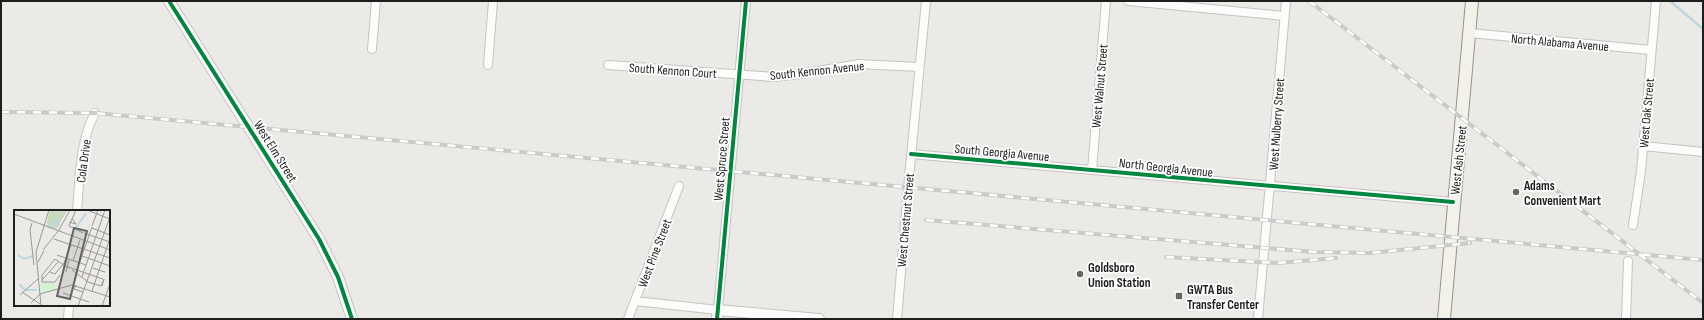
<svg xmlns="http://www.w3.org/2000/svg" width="1704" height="320" font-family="'Sofia Sans Condensed',sans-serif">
  <rect width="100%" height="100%" fill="#eceae7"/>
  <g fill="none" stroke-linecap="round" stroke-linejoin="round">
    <path stroke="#bbd8df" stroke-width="2.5" d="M1670,1L1703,29"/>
    <defs>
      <path id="minor" d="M1128,1L1284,16
        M1469,33L1651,50
        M372,49L376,1
        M488,65L493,1
        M608,65L774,77L800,74L859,64L919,67
        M1643,146L1703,152
        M911,154L1453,202
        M1092,170L1106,1
        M77,211C80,178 79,143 95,113
        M1633,225L1641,171L1656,1
        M635,301L718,310L746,1
        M68,319L69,305
        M628,319L679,186
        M897,319L908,188L926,1
        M1258,319L1286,1
        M1626,319L1628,261"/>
      <path id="tertiary" d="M169,1L319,239L338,277L352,319
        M717,319L718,310L819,319"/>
      <path id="secondary" d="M1444,319L1472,1"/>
    </defs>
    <use href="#minor" stroke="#c5c4c3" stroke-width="10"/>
    <use href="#tertiary" stroke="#c5c4c3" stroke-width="12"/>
    <use href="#secondary" stroke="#959580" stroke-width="14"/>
    <use href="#minor" stroke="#fcfcfb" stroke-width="8"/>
    <use href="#tertiary" stroke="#fcfcfb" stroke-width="10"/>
    <use href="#secondary" stroke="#f3f2ea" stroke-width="12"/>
    <defs>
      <path id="rail" d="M1309,1L1703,303
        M1,112L95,113L1703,260
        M926,220L1314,252L1370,253L1470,243
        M1166,257L1278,263L1336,258"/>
    </defs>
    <use href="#rail" stroke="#cacac9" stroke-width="4"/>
    <use href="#rail" stroke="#fff" stroke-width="2.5" stroke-dasharray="8" stroke-linecap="butt"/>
    <defs>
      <path id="cycleway" d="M169,1L319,239L338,277L352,319
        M911,154L1453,202
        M717,319L746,1"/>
    </defs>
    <use href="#cycleway" stroke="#fff" stroke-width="6"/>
    <use href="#cycleway" stroke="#00873e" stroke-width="4"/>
  </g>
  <g fill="#666564" stroke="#fff" stroke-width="1.5">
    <circle cx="1516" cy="192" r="4"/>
    <circle cx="1080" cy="274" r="4"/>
    <rect x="1175" y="292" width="8" height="8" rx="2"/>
  </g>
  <g text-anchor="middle" stroke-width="3.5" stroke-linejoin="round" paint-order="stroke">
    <g font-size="13" fill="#1e1e1e" stroke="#fff">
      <text transform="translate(1560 42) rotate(5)" y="5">North Alabama Avenue</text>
      <text transform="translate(673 70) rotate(4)" y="5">South Kennon Court</text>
      <text transform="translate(817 70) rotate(-6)" y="5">South Kennon Avenue</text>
      <text transform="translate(1099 86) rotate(-85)" y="5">West Walnut Street</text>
      <text transform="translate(1646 113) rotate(-85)" y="5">West Oak Street</text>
      <text transform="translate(1276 124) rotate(-86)" y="5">West Mulberry Street</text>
      <text transform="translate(276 151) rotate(58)" y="5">West Elm Street</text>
      <text transform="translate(1002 152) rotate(5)" y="5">South Georgia Avenue</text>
      <text transform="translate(721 159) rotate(-85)" y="5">West Spruce Street</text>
      <text transform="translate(1458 160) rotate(-84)" y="5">West Ash Street</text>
      <text transform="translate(83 161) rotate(-82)" y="5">Cola Drive</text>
      <text transform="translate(1166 167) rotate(6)" y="5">North Georgia Avenue</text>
      <text transform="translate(905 220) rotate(-85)" y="5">West Chestnut Street</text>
      <text transform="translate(654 253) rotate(-69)" y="5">West Pine Street</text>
    </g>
    <g font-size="13" font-weight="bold" fill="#1e1e1e" stroke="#fff" text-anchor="start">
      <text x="1524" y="190">Adams<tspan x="1524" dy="15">Convenient Mart</tspan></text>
      <text x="1088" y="272">Goldsboro<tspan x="1088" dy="15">Union Station</tspan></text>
      <text x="1187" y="294">GWTA Bus<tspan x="1187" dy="15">Transfer Center</tspan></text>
    </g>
  </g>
  <g transform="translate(14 210)">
    <rect width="96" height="96" fill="#eceae7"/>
    <path d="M36,0H54L42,19L34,18L33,12Z" fill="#c8dabd"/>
    <path d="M25,73H40L42,80L26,83Z" fill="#d5f1d4"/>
    <path fill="none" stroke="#bbd8df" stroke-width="2" d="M36,16L42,10L45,16M61,19L72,3M4,45L10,49L19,46M5,74L11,80H23"/>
    <path fill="none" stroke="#9a9897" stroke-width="1" d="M62,0L55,16L69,23M73,0L96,9M0,4L96,40M55,12L62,14L58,8M18,13L16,20L20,55M78,16L84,0M78,18L96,25M70,23L96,32M40,29L96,48M29,40L45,20L56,0M43,45L72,55M68,46L96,56M59,51L66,30M24,52L30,41M79,58L91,62M58,60L74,72L87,76M36,62L41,64L50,53L57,35M52,62L55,50M62,63L78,17M46,65L41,72H28V65L41,49L51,56L89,69M68,67L91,0M28,70L45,51M62,75L60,79L69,82M87,76L90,69L88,76M78,81L96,28M8,82L26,94M49,83L75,92M6,85L24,69M17,93L26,84L58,75L96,87M27,96L22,42L35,0M64,96L96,7M88,96L96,74"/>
    <path fill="#666564" fill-opacity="0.15" stroke="#666564" stroke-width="2" d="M60,18L73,21L56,89L43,86Z"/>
    <rect width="96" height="96" fill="none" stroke="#1e1e1e" stroke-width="2"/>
  </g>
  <rect width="1704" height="320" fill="none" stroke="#1e1e1e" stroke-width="4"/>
</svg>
